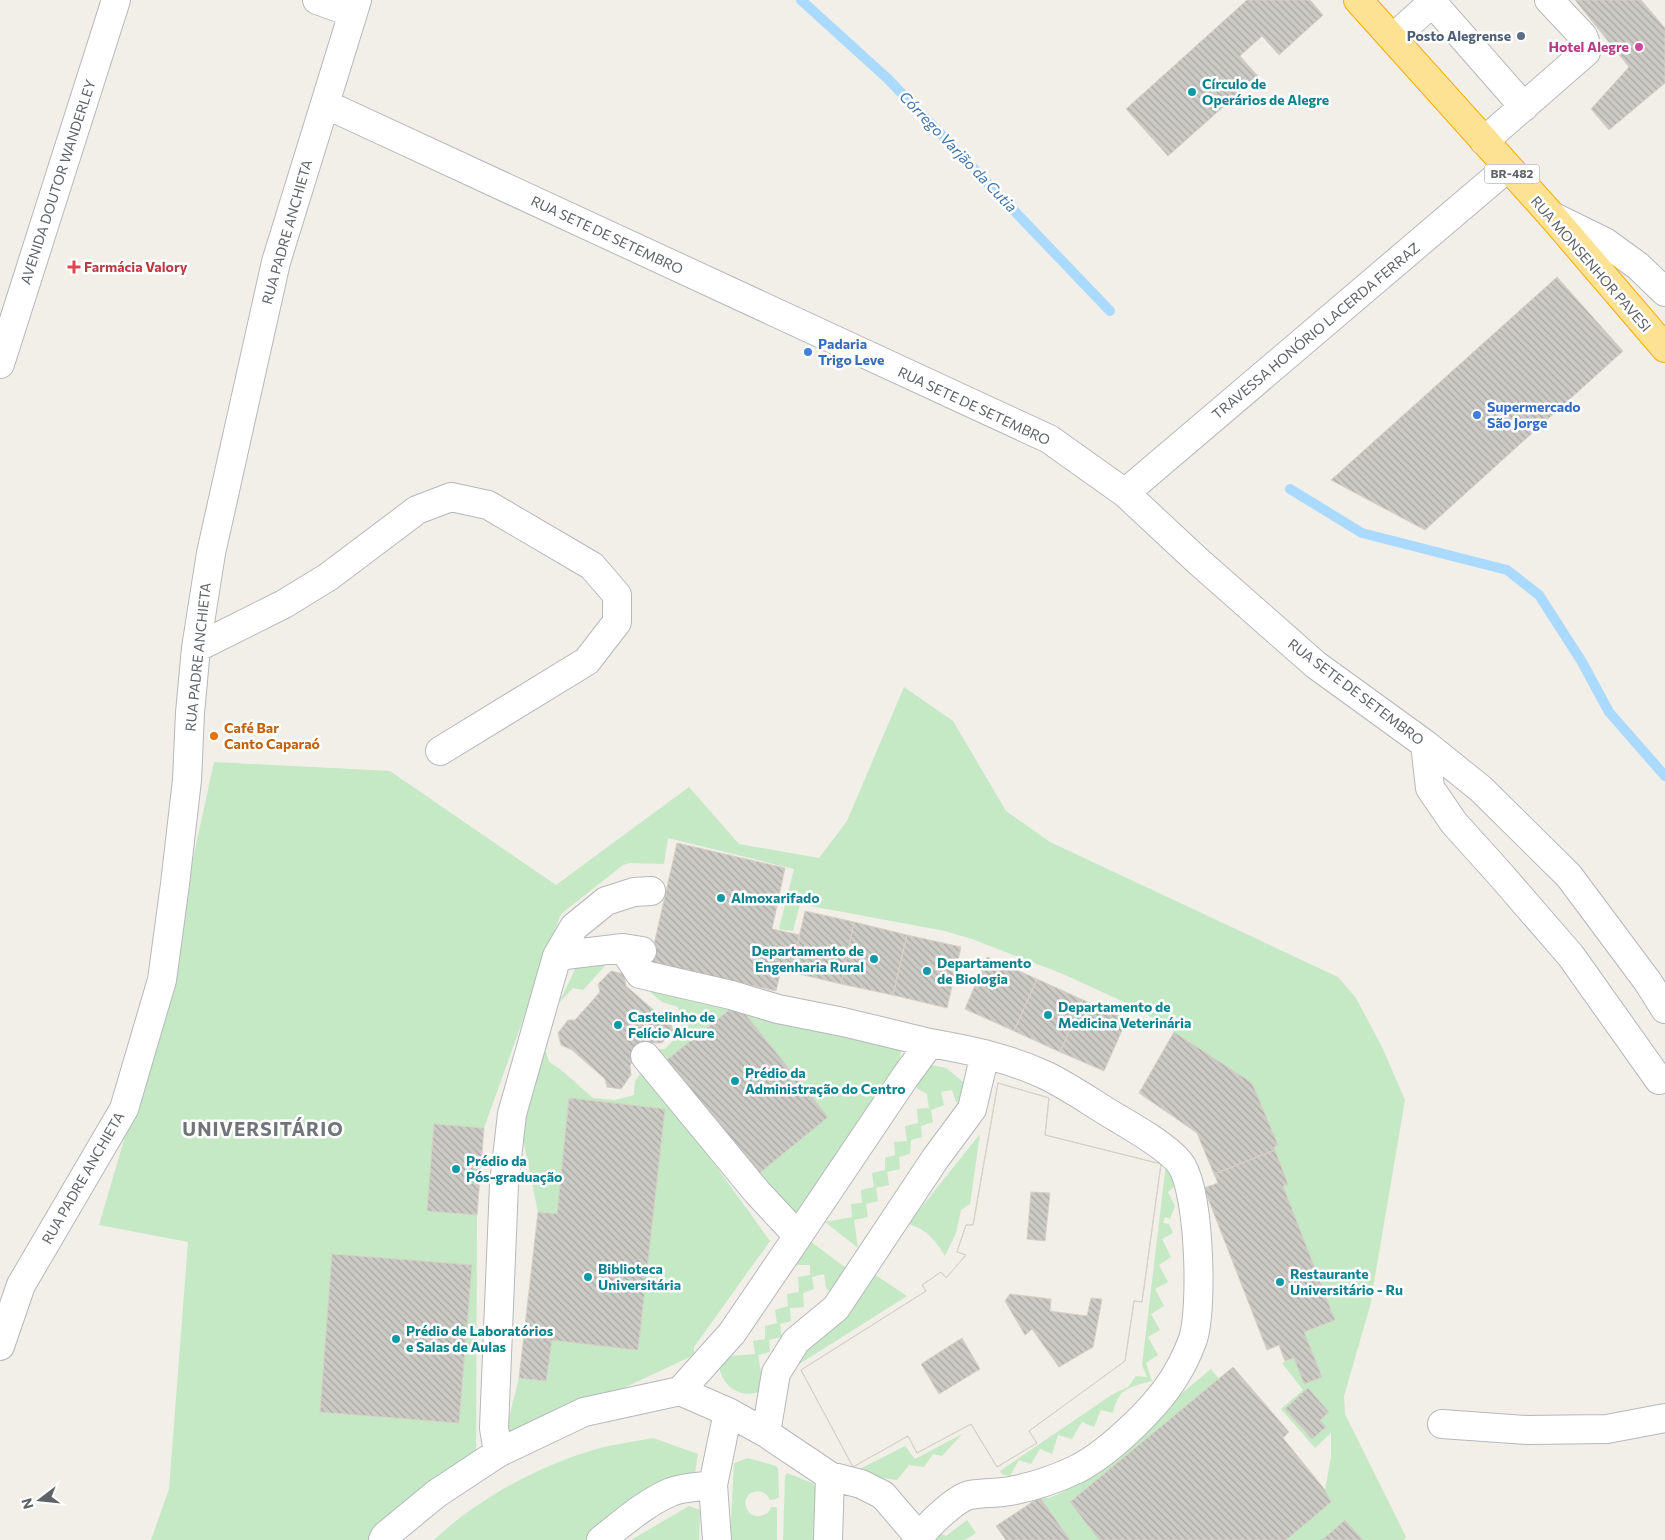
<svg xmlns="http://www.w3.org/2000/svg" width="1665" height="1540" font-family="Commissioner,sans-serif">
  <defs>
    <pattern id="building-back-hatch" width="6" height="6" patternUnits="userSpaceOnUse" patternTransform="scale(1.25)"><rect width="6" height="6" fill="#cccac5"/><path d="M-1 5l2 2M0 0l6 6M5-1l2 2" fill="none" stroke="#a9a8a4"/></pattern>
  </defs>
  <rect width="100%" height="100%" fill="#f1efe8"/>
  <path fill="#c5e8c5" d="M904,687L953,721L1006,811L1050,842L1338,977L1356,998L1382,1047L1405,1100L1370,1306L1344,1396L1345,1414L1406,1537L1404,1540H1286L1325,1490L1331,1457V1433L1315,1448L1281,1409L1303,1390L1282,1363L1294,1358L1304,1384L1321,1377L1304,1332L1335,1320L1283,1186L1288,1183L1274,1147L1278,1145L1252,1083L1137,1008L1063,974L972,939L945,931L800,904L793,931L779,929L794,869L668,838L664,864L630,863L623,865L561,914L484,1128L434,1124L427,1211L477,1215L476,1458L376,1540H151L169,1489L188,1242L99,1225L154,1038L214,762L390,771L556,885L689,787L739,844L819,858L847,821Z
    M594,953L645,963L827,1017L901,1050L899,1065L891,1080L786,1226L655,1049H665L682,1031L678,1007L662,1002L637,981L618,960H607L604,967L583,990L573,988L559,1003L578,963Z
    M543,1043L549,1062L560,1069L593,1098L615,1100L634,1095L635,1081L645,1068L770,1241L694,1347V1355L502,1445L519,1378L546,1381L552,1340L569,1098L557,1214L538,1212L517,1111Z
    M932,1065L946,1068L967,1085L960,1102H956L952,1090L941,1092L944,1105L931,1110L933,1122L921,1126L922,1137L911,1140L910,1154L899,1157L900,1169L887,1172L889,1185L876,1188L878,1201L866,1204L868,1217L854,1220L858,1248L825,1222L852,1217L851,1204L862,1203L861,1190L874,1187L872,1173L885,1170V1158L895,1155L894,1142L907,1141L905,1126L918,1123L917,1109L929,1108L927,1094L918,1089L915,1085L927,1066Z
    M980,1134L970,1204L961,1210L956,1233L945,1256C935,1240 927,1229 908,1224Z
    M1166,1164L1177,1184L1168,1192L1175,1206L1170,1219L1165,1217L1163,1223L1169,1224L1173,1233L1162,1239L1171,1257L1159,1265L1168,1282L1155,1289L1164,1306L1151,1314L1160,1330L1148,1337L1158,1355L1146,1363L1152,1381C1130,1387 1118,1388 1113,1413L1101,1410L1094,1427L1082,1422L1072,1439L1058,1435L1052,1454L1040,1449L1031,1464L1019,1460L1010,1476L1002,1474L1000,1471L1113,1394L1128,1387L1136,1376L1147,1377L1142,1365Z
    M806,1238L850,1271L831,1293L826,1288L824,1274L812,1277L814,1289L803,1293L804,1307L790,1308L791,1321L780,1324L782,1337L769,1340L770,1352L758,1355L764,1390C738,1402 718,1383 718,1357L755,1354L753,1341L765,1339V1326L777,1323L775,1310L788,1306L787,1294L799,1292L798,1277L810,1275V1265H792Z
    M874,1274L907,1296L793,1368Z
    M1211,1369L1219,1379L1070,1502L1099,1540H1070L1040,1497L1049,1498L1065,1491Z
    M962,1434L942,1456L933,1454L924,1467L909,1465L897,1480L850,1474L905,1446L915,1459Z
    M653,1438L698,1454L693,1486L588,1540H434C479,1497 547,1461 608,1446C623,1443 638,1441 653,1438Z
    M748,1458L776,1466L778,1469L779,1497L776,1499L770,1500C766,1491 758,1489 749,1494L745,1501C746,1515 756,1520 768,1513L771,1507H776L777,1508V1540H730L734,1463Z
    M787,1473L812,1483L817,1488L822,1540H783L785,1476Z
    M689,1506L700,1510L699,1540H631Z
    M967,1520L976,1533L965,1540H926L935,1531L946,1536Z"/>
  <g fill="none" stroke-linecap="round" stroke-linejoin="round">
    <path stroke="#aadaff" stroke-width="10" d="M801,0L888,79L1110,311
      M1290,489L1362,533L1507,570L1539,595L1582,662L1609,712L1665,776"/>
  </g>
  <path fill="url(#building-back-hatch)" stroke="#d6d1c6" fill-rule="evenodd" d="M1247,0H1310L1323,15L1279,55L1262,36L1240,56L1258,76L1168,156L1126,109Z
    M1575,0H1641L1665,28V83L1609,130L1591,109L1629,67Z
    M1557,277L1623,351L1425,530L1331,480Z
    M677,843L785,868L772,929L800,935L791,972L781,970L776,991L650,962Z
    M805,911L854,922L841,984L791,972Z
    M854,922L907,935L893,995L841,984Z
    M907,935L961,947L947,1008L893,995Z
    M987,957L1037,979L1014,1031L965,1009Z
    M611,971L624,974L626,986L656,1012L667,1014L673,1030L662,1043H650L630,1065L631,1075L621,1089L607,1087L605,1079L572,1050L561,1045L558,1033L568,1020H575L600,992L598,984Z
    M1037,979L1083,1000L1060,1052L1014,1031Z
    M1083,1000L1127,1019L1104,1071L1060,1052Z
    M737,1004L828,1117L751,1180L659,1066Z
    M1174,1032L1252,1083L1278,1145L1274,1147L1275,1150L1214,1174L1197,1133L1139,1093Z
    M998,1083L1049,1098L1045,1135L1161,1164L1142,1302L1134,1301L1125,1361L1029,1431L1037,1443L997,1467L971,1424L917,1453L908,1436L853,1467L801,1370L926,1291L922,1285L941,1272L946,1278L966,1255L957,1252L966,1225H973ZM1031,1192L1050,1193L1045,1241L1027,1239ZM1010,1294L1051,1299L1050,1311L1087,1316L1091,1298L1102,1299L1093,1347L1059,1367L1032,1329L1025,1335L1005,1301ZM962,1338L980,1369L939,1394L921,1364Z
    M998,1083L1049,1098L1045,1135L1161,1164L1142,1302L1134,1301L1125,1361L1029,1431L1037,1443L997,1467L971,1424L917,1453L908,1436L853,1467L801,1370L926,1291L922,1285L941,1272L946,1278L966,1255L957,1252L966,1225H973Z
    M569,1098L665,1109L638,1350L552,1340L546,1381L519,1378L538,1212L557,1214Z
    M434,1124L484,1128L477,1215L427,1211Z
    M1275,1150L1288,1184L1283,1186L1335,1320L1304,1332L1322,1377L1304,1384L1294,1358L1285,1361L1279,1345L1267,1350L1204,1188L1218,1183L1214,1174Z
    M332,1254L472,1265L459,1423L320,1412Z
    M1233,1367L1289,1432L1283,1438L1325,1490L1331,1502L1286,1540H1099L1070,1502Z
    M1308,1388L1329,1412L1320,1420L1326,1427L1312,1439L1285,1409Z
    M1040,1497L1070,1540H1006L996,1526Z
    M1345,1520L1363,1540H1322Z"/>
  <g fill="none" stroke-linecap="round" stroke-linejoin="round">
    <defs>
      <path id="minor" d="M317,0L353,13
        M1432,2L1524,107
        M1393,38L1435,0
        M325,104L1049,439L1125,493L1199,562L1316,665L1425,744L1481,789L1569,876L1648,982L1665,1009
        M1484,141L1586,52V44L1583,36L1549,0
        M1552,216L1605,242L1638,266L1665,292
        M0,364L116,0
        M1125,493L1507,168
        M196,648L284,604L328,577L417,510L451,497L488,505L592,566L617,595V622L587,661L440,751
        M1425,744L1430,788L1454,823L1500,874L1571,956L1659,1080
        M623,948L640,974L731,995L778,1009L843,1022L930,1043L905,1077L798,1236
        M557,956L623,948L642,951
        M645,1056L757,1192L798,1236L732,1333L680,1391
        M0,1346L21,1285L124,1109L162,980L175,884L187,780L190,713L196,648L211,553L276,262L357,0
        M728,1412L766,1433L830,1476
        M1442,1424L1527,1430L1607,1429L1665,1418
        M766,1433L776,1373L796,1341L836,1308L935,1159L972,1109L985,1054
        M498,1453L494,1428L504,1184L512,1114L557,956L574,927L606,901L634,892L651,891
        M713,1485L717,1540
        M383,1540L385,1536L436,1494L498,1453L584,1412L680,1391L728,1412L713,1485C699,1487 684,1487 671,1492C645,1503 623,1523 601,1540
        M828,1540L830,1476L861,1484L883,1495L919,1537
        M918,1540C925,1527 956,1498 970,1495C984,1492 1000,1494 1015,1490C1035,1486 1058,1478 1077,1469C1110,1452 1159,1405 1177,1373C1183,1363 1189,1350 1193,1339C1203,1309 1200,1186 1179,1162C1167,1147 1136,1129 1119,1119C1095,1105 1070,1087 1045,1075C1008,1058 970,1050 930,1043"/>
      <path id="highway" d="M1358,0L1552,216L1665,348"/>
    </defs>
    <use href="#minor" stroke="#b5b8bc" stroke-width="30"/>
    <use href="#highway" stroke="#f9ab00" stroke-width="30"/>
    <use href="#minor" stroke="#fff" stroke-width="28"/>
    <use href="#highway" stroke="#fde293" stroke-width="28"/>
  </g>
  <circle fill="#5c6f8a" stroke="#fff" stroke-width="2" cx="1521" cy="36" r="5"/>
  <circle fill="#d1479c" stroke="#fff" stroke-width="2" cx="1639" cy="47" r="5"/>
  <g fill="#0f9aa8" stroke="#fff" stroke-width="2">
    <circle cx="1192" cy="92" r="5"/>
    <circle cx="721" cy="898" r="5"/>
    <circle cx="874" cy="959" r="5"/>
    <circle cx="927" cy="971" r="5"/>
    <circle cx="1048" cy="1015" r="5"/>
    <circle cx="618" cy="1025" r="5"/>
    <circle cx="735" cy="1081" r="5"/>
    <circle cx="456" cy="1169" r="5"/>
    <circle cx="588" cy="1277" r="5"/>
    <circle cx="1280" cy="1282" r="5"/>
    <circle cx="396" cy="1339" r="5"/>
  </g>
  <path fill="#e0444e" stroke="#fff" stroke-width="2" d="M71.5 259.5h5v5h5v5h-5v5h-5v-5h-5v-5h5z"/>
  <g fill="#3f7fe0" stroke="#fff" stroke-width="2">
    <circle cx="808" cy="352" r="5"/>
    <circle cx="1477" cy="415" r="5"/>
  </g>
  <circle fill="#e8710a" stroke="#fff" stroke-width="2" cx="214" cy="736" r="5"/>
  <g text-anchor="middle" stroke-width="5" stroke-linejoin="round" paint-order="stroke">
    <rect fill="#fff" stroke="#8f9295" stroke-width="1" x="1484.5" y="164.5" width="55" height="19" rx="4"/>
    <g font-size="12" font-weight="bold" fill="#5f6368">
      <text x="1512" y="178">BR-482</text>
    </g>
    <g font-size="14" font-weight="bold" fill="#4e5e75" stroke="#fff" text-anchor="end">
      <text x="1511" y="41">Posto Alegrense</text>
    </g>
    <g font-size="14" font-weight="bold" fill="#b23c85" stroke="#fff" text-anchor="end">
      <text x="1629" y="52">Hotel Alegre</text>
    </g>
    <g font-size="14" font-weight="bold" fill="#0d838f" stroke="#fff" text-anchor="start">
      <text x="1202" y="89">Círculo de<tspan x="1202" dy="16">Operários de Alegre</tspan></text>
      <text x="731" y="903">Almoxarifado</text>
      <text x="864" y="956" text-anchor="end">Departamento de<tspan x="864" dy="16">Engenharia Rural</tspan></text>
      <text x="937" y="968">Departamento<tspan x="937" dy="16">de Biologia</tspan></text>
      <text x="1058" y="1012">Departamento de<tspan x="1058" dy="16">Medicina Veterinária</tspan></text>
      <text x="628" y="1022">Castelinho de<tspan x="628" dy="16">Felício Alcure</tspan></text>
      <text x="745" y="1078">Prédio da<tspan x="745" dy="16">Administração do Centro</tspan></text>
      <text x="466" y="1166">Prédio da<tspan x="466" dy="16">Pós-graduação</tspan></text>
      <text x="598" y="1274">Biblioteca<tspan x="598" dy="16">Universitária</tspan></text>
      <text x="1290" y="1279">Restaurante<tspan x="1290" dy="16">Universitário - Ru</tspan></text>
      <text x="406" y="1336">Prédio de Laboratórios<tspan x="406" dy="16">e Salas de Aulas</tspan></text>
    </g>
    <g font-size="14" fill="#5f6368" stroke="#fff">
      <text transform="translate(58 182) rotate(-72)" y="5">AVENIDA DOUTOR WANDERLEY</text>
      <text transform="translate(287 232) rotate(-74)" y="5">RUA PADRE ANCHIETA</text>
      <text transform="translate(607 235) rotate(25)" y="5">RUA SETE DE SETEMBRO</text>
      <text transform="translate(1591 264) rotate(49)" y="5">RUA MONSENHOR PAVESI</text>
      <text transform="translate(1316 331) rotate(-40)" y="5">TRAVESSA HONÓRIO LACERDA FERRAZ</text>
      <text transform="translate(974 406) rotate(25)" y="5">RUA SETE DE SETEMBRO</text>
      <text transform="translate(198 657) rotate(-84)" y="5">RUA PADRE ANCHIETA</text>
      <text transform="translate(1356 692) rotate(37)" y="5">RUA SETE DE SETEMBRO</text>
      <text transform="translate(83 1178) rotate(-60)" y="5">RUA PADRE ANCHIETA</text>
    </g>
    <g font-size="14" font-weight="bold" fill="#be3a42" stroke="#fff" text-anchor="start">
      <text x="84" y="272">Farmácia Valory</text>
    </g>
    <g font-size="14" font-weight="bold" fill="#366cbe" stroke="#fff" text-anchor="start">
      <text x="818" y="349">Padaria<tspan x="818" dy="16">Trigo Leve</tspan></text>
      <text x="1487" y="412">Supermercado<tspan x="1487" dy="16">São Jorge</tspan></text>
    </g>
    <g font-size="14" font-weight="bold" fill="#c56008" stroke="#fff" text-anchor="start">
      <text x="224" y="733">Café Bar<tspan x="224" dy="16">Canto Caparaó</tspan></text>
    </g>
    <g font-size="15" font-style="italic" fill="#4174aa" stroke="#fff">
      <text transform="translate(958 152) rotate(46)" y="5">Córrego Varjão da Cutia</text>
    </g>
    <g font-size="19" font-weight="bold" letter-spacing="1" fill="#70757a" stroke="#fff">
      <text x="263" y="1136">UNIVERSITÁRIO</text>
    </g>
  </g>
  <g transform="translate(40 1500) rotate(254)" stroke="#ffffff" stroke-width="4" paint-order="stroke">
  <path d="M0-4L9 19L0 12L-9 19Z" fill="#5f6368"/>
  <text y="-8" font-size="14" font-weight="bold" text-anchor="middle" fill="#5f6368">N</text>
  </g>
</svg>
